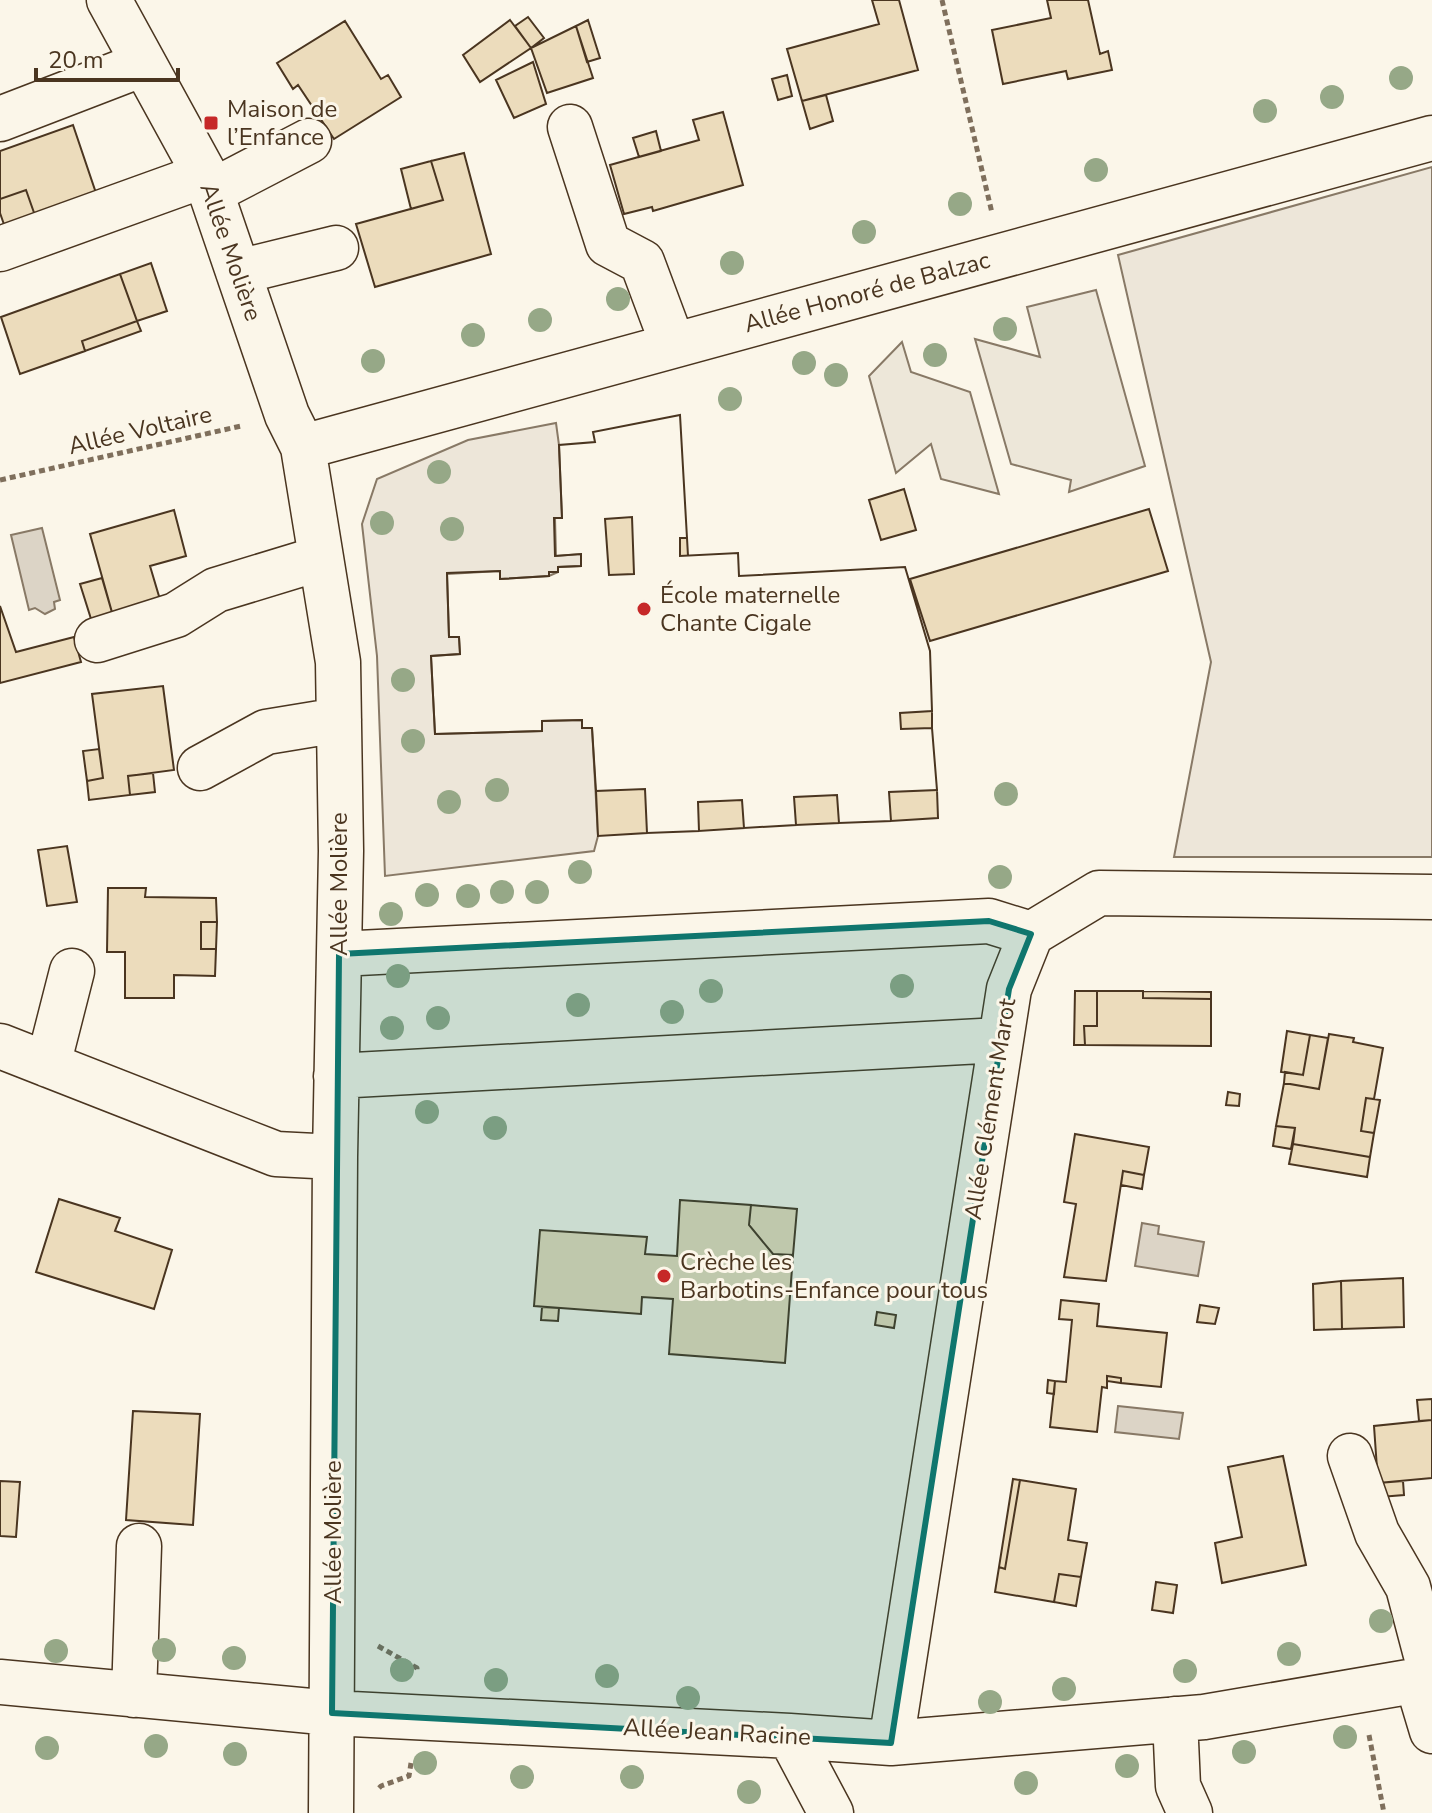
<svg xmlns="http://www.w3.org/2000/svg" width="1432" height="1813" font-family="'Nunito Sans',sans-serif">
  <rect width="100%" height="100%" fill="#fbf6e9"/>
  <path fill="#ede6d9" stroke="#887966" stroke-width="2" d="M1432,167V857H1174L1211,662L1118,255Z
    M556,423L559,445L562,518H555L556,556L581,554V566L558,567V572L549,576L500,579V571L447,574L449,637H459L460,654L431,656L435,734L542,731V721L582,720V728H592L598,836L594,851L385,876L377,656L362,524L377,479L468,440Z"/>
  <path fill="#ede7d9" stroke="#887966" stroke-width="2" d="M1096,290L1145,466L1069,492L1071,480L1011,464L975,339L1040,357L1027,307Z
    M902,342L911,372L970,392L999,494L941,479L931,444L896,473L869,376Z"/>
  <path fill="#dcd4c6" stroke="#887966" stroke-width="2" d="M42,528L60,600L54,602L55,609L45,614L35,608L29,610L11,535Z
    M1142,1223L1159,1226L1158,1234L1204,1242L1198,1276L1135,1266Z
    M1118,1406L1183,1413L1179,1439L1115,1432Z"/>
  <path fill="#ecdcbc" stroke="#4a3520" stroke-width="2" fill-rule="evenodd" d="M872,0H899L918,70L802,101L787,49L879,24Z
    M1047,0H1088L1100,54L1108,51L1112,70L1068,79L1066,71L1003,84L992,30L1051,18Z
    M528,17L544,38L531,48L515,26Z
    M510,20L531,48L480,82L463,55Z
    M588,20L600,58L587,62L576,26Z
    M345,21L381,79L388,75L401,97L334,139L298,85L293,89L277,63Z
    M576,26L593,78L547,93L531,48Z
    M533,62L546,104L514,118L496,80Z
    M787,75L792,96L778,100L772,79Z
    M826,95L833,121L810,129L802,101Z
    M723,112L743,185L653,211L652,207L624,214L610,165L699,140L693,120Z
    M73,125L99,202L38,224L26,190L0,199V151Z
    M656,131L661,151L639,157L633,138Z
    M464,153L491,254L375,287L356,224L443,200L431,161Z
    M431,161L443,200L411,209L401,169Z
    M26,190L38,224L7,233L0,213V199Z
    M151,263L167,311L137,321L120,274Z
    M120,274L137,321L82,341L85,351L20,374L1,317Z
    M137,321L141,331L85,351L82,341Z
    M680,415L687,538H680V556L738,553L739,576L905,567L930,651L932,711L900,713L901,729L932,728L937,790L889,792L891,821L839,823L837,795L794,797L796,825L744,828L742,800L698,802L699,831L647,833L645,789L596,791L592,728H582V720L542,721V731L435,734L431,656L460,654L459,637H449L447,573L500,571V579L549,576V572H558V567L581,566V554L555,556L554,518H562L559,445L595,442L593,432ZM632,517L634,574L609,575L605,519Z
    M680,415L687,538H680V556L738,553L739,576L905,567L930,651L932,711L900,713L901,729L932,728L937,790L889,792L891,821L839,823L837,795L794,797L796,825L744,828L742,800L698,802L699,831L647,833L645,789L596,791L592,728H582V720L542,721V731L435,734L431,656L460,654L459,637H449L447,573L500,571V579L549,576V572H558V567L581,566V554L555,556L554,518H562L559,445L595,442L593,432Z
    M904,489L916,530L881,540L869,500Z
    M1149,509L1168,571L930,641L910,579Z
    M174,510L186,556L150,566L161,603L115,623L90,534Z
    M680,538H687L688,556H680Z
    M102,578L113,616L92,622L80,584Z
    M0,606L16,652L74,637L81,662L0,683Z
    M163,686L174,770L128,776L130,795L89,800L87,781L103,778L92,694Z
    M932,711V728L901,729L900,713Z
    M99,749L103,778L87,781L83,751Z
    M153,773L155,792L130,795L128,776Z
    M645,789L647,833L598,836L596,791Z
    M937,790L938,818L891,821L889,792Z
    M837,795L839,823L796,825L794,797Z
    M742,800L744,828L699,831L698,802Z
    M67,846L77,902L47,906L38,850Z
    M108,888H146L145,897L216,898L217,922H201V949H216L215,976L174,975V998H125V952H107Z
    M201,922H217L216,949H201Z
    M1075,991H1097V1026H1084L1085,1045H1074Z
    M1097,991H1143V998L1211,999V1046L1085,1045L1084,1026H1097Z
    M1143,991L1211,992V999L1143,998Z
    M1287,1031L1310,1035L1303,1075L1281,1072Z
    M1329,1034L1354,1038L1353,1042L1383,1048L1374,1099L1366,1098L1361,1131L1374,1133L1370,1157L1293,1144L1295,1128L1276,1126L1284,1083L1319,1089Z
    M1310,1035L1328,1038L1319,1089L1284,1083L1285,1072L1303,1075Z
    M1228,1092L1240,1094L1239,1106L1226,1105Z
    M1366,1098L1380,1100L1374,1133L1361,1131Z
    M1276,1126L1295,1128L1291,1149L1273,1146Z
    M1075,1134L1149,1147L1144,1175L1123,1171L1106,1281L1064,1277L1076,1204L1064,1202Z
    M1293,1144L1370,1157L1367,1177L1289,1164Z
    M1123,1171L1144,1175L1142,1189L1121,1185Z
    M59,1199L120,1218L115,1231L172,1250L154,1309L36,1272Z
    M680,1200L751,1205L749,1225L773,1254L793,1255L785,1363L669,1354L673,1299L642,1297L641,1314L534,1306L540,1230L647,1237L645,1254L677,1256Z
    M751,1205L797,1209L793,1255L773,1254L749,1225Z
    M1403,1278L1404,1327L1342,1329L1341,1281Z
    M1341,1281L1342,1329L1314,1330L1313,1284Z
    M1061,1300L1099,1304L1097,1326L1167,1333L1161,1387L1121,1383V1378L1107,1376V1388L1102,1387L1097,1432L1050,1427L1055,1381L1066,1382L1072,1320L1059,1319Z
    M1200,1305L1219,1308L1215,1324L1197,1322Z
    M542,1307L559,1308L558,1321L541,1320Z
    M877,1312L896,1315L894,1328L875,1325Z
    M1107,1376L1121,1378V1383L1107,1381Z
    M1048,1380L1055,1381L1054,1394L1047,1393Z
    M1432,1399V1420L1419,1421L1417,1400Z
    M133,1411L200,1414L193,1525L126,1520Z
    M1432,1420V1478L1378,1483L1374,1426Z
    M1283,1456L1306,1565L1222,1583L1215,1543L1242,1537L1228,1467Z
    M1013,1479L1020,1480L1005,1569L999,1567Z
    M1020,1480L1076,1489L1068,1540L1087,1543L1081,1577L1059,1574L1054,1602L995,1592L999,1567L1005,1569Z
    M0,1481L20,1482L16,1537L0,1536Z
    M1403,1481L1404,1495L1380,1497L1378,1483Z
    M1059,1574L1081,1577L1076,1606L1054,1602Z
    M1156,1582L1177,1585L1173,1613L1152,1610Z"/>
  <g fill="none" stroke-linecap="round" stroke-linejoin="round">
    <defs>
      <path id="minor" d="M109,0L205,175L287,415L303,447L338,662L341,851L335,1157L331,1813
        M0,119L143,64
        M570,127L608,244L642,262L673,345
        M211,192L309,141
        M0,249L205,175
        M238,272L336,248
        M303,447L1432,138
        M97,640L176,615L216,590L321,558
        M200,768L266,732L339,720
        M339,954L989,921L1031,934
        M0,1046L276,1154L335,1157
        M48,1065L72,971
        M336,1076L1000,1040
        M1350,1456L1377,1533L1408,1587L1432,1678
        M1417,1681L1432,1731
        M0,1682L332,1713L790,1736L891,1743L1204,1717L1432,1678
        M134,1695L139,1546
        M1175,1719L1178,1786L1190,1813
        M790,1736L831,1813
        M891,1743L1009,989L1031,934L1099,893L1432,897"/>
    </defs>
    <use href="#minor" stroke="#4a3520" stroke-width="47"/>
    <path stroke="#7f6f5c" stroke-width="5" stroke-dasharray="6 4" stroke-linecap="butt" d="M942,0L992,213
      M0,480L241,426
      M378,1646L417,1668V1670
      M1369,1735L1384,1813
      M379,1788L381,1786L409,1776L411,1763"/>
    <use href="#minor" stroke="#fbf6e9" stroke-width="44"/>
  </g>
  <g fill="#96a887">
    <circle cx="1401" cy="78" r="12"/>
    <circle cx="1332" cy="97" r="12"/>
    <circle cx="1265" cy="111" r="12"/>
    <circle cx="1096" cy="170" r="12"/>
    <circle cx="960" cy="204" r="12"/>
    <circle cx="864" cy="232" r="12"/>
    <circle cx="732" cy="263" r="12"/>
    <circle cx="618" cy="299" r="12"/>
    <circle cx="540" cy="320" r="12"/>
    <circle cx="1005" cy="329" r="12"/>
    <circle cx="473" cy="335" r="12"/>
    <circle cx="935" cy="355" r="12"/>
    <circle cx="373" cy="361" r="12"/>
    <circle cx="804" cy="363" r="12"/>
    <circle cx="836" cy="375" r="12"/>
    <circle cx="730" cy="399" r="12"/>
    <circle cx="439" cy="472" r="12"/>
    <circle cx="382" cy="523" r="12"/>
    <circle cx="452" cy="529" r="12"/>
    <circle cx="403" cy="680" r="12"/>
    <circle cx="413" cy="741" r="12"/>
    <circle cx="497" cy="790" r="12"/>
    <circle cx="1006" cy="794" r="12"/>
    <circle cx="449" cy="802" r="12"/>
    <circle cx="580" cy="872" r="12"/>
    <circle cx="1000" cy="877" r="12"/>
    <circle cx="502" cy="892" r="12"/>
    <circle cx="537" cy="892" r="12"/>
    <circle cx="427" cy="895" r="12"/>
    <circle cx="468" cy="896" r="12"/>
    <circle cx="391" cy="914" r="12"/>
    <circle cx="398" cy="976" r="12"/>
    <circle cx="902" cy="986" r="12"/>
    <circle cx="711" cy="991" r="12"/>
    <circle cx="578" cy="1005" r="12"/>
    <circle cx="672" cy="1012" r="12"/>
    <circle cx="438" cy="1018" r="12"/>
    <circle cx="392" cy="1028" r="12"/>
    <circle cx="427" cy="1112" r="12"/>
    <circle cx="495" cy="1128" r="12"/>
    <circle cx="1381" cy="1621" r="12"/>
    <circle cx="164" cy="1650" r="12"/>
    <circle cx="56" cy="1651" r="12"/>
    <circle cx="1289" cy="1654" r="12"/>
    <circle cx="234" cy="1658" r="12"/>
    <circle cx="402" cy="1670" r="12"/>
    <circle cx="1185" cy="1671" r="12"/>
    <circle cx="607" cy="1676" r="12"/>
    <circle cx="496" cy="1680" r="12"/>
    <circle cx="1064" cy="1689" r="12"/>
    <circle cx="688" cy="1698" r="12"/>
    <circle cx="990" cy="1702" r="12"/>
    <circle cx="1345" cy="1737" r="12"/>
    <circle cx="156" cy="1746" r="12"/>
    <circle cx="47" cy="1748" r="12"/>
    <circle cx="1244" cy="1752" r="12"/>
    <circle cx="235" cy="1754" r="12"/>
    <circle cx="425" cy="1763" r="12"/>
    <circle cx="1127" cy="1766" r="12"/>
    <circle cx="522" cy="1777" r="12"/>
    <circle cx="632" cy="1777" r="12"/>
    <circle cx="1026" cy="1783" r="12"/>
    <circle cx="749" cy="1792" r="12"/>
  </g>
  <path fill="#0f766e" fill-opacity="0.2" stroke="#0f766e" stroke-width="6" stroke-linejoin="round" d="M989,921L1031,934L1009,989L891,1743L332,1713L339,954Z"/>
  <g fill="#c62828" stroke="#fbf6e9" stroke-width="3">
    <rect x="203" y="115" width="16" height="16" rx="4"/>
    <circle cx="644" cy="609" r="8"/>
    <circle cx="664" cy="1276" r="8"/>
  </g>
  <g text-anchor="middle" stroke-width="6" stroke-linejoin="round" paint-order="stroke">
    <g font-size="24" fill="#4a3520" stroke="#fbf6e9" text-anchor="start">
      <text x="227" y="117">Maison de<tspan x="227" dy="28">l’Enfance</tspan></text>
      <text x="660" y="603">École maternelle<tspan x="660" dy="28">Chante Cigale</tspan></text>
      <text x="680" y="1270">Crèche les<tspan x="680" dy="28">Barbotins-Enfance pour tous</tspan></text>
    </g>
    <g font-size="24" fill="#4a3520" stroke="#fbf6e9">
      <text transform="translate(231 252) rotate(71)" y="8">Allée Molière</text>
      <text transform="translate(867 292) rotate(-15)" y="8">Allée Honoré de Balzac</text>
      <text transform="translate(140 430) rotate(-13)" y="8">Allée Voltaire</text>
      <text transform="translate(339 884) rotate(-90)" y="8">Allée Molière</text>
      <text transform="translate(990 1109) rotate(-81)" y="8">Allée Clément Marot</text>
      <text transform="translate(333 1532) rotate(-90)" y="8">Allée Molière</text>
      <text transform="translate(717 1732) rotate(3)" y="8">Allée Jean Racine</text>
    </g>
  </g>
  <path d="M36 68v12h142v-12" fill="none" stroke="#4a3520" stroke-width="4"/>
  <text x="48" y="68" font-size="24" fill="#4a3520" stroke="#fbf6e9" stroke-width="6" paint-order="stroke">20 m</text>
</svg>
